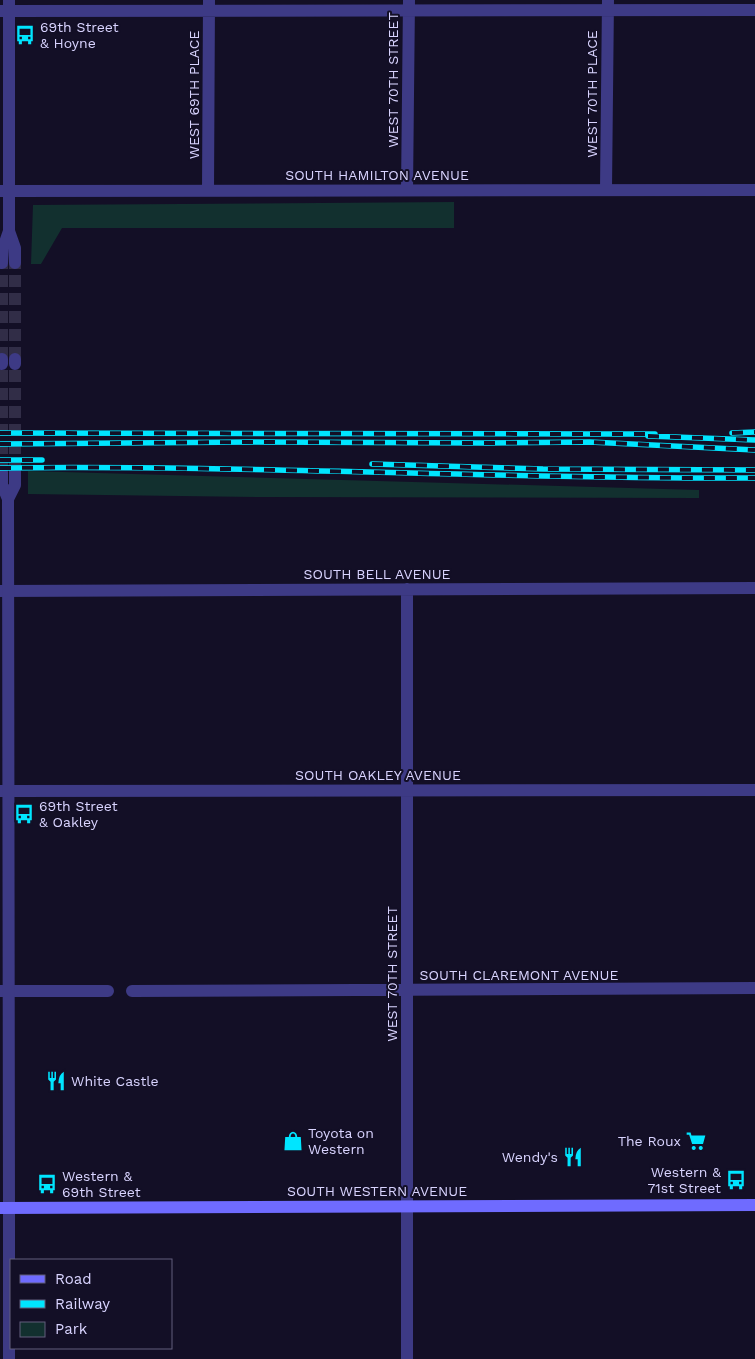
<svg xmlns="http://www.w3.org/2000/svg" width="755" height="1359" font-family="'Work Sans',sans-serif">
  <rect width="100%" height="100%" fill="#130f26"/>
  <path fill="#12302f" d="M454,202V228H62L41,264H31L33,205Z
    M28,471L699,490V498L263,497L28,494Z"/>
  <g fill="none" stroke-linecap="round" stroke-linejoin="round">
    <path stroke="#312d47" stroke-width="12" stroke-dasharray="12 6" stroke-linecap="butt" d="M2,359V263
      M15,359V263
      M2,472V364
      M15,472V364"/>
    <path stroke="#3d3a85" stroke-width="12" d="M0,11L755,10
      M606,189L608,0
      M407,190L409,0
      M0,191L755,190
      M208,191L209,0
      M407,589V1359
      M0,591L755,588
      M0,791L755,790
      M0,991H108
      M132,991L755,988
      M9,1208V1359"/>
    <path stroke="#3d3a85" stroke-width="12" d="M9,231L15,248V263
      M2,263L3,248L9,231V0
      M2,364V359
      M15,364V359
      M2,472V485L8,499L9,1208
      M8,499L15,485V472"/>
    <path stroke="#6f6bff" stroke-width="12" d="M0,1208L755,1205"/>
    <defs>
      <path id="rail" d="M0,433L590,434
        M732,433L755,432
        M590,434H655
        M648,436L755,440
        M0,444L252,442L487,443L590,442L755,450
        M0,460H42
        M372,464L543,469L755,470
        M0,468C252,465 503,479 755,478"/>
    </defs>
    <use href="#rail" stroke="#00e5ff" stroke-width="5.5"/>
    <use href="#rail" stroke="#130f26" stroke-width="4" stroke-dasharray="11" stroke-linecap="butt"/>
  </g>
  <defs>
    <symbol id="bus-bare" viewBox="-9 -9 18 18"><path d="M-5-6H5V4H4V6H2V4H-2V6H-4V4H-5ZM-3.5-4V0h7V-4ZM-3.5 1.2v1.5H-2V1.2ZM2 1.2v1.5H3.5V1.2Z" fill="#00e5ff" stroke="#130f26" stroke-width="2.5" paint-order="stroke"/></symbol>
    <symbol id="restaurant-bare" viewBox="-9 -9 18 18"><path d="M-5-6h1v4h1v-4h1v4h1v-4h1v5L-1.5 .5V6h-2V.5L-5-1ZM5-6V6H3V1.5H1.5Q1.5-4 5-6Z" fill="#00e5ff" stroke="#130f26" stroke-width="2.5" paint-order="stroke"/></symbol>
    <symbol id="shop-bare" viewBox="-9 -9 18 18"><path d="M-5-2.5h2.3a2.7 3.5 0 0 1 5.4 0H5L5.5 6h-11ZM-1.5-2.5h3a1.5 2.3 0 0 0-3 0Z" fill="#00e5ff" stroke="#130f26" stroke-width="2.5" paint-order="stroke"/></symbol>
    <symbol id="supermarket-bare" viewBox="-9 -9 18 18"><path d="M-6-5.5h2.5l.6 2H6L4.5 2H-2.5L-4.4-4H-6ZM-1.5 3.2a1.3 1.3 0 1 0 .1 0ZM3 3.2a1.3 1.3 0 1 0 .1 0Z" fill="#00e5ff" stroke="#130f26" stroke-width="2.5" paint-order="stroke"/></symbol>
  </defs>
  <g fill-rule="evenodd">
    <use href="#bus-bare" x="11" y="21" width="28" height="28"/>
    <use href="#bus-bare" x="10" y="800" width="28" height="28"/>
    <use href="#restaurant-bare" x="42" y="1067" width="28" height="28"/>
    <use href="#shop-bare" x="279" y="1127" width="28" height="28"/>
    <use href="#supermarket-bare" x="682" y="1127" width="28" height="28"/>
    <use href="#restaurant-bare" x="559" y="1143" width="28" height="28"/>
    <use href="#bus-bare" x="722" y="1166" width="28" height="28"/>
    <use href="#bus-bare" x="33" y="1170" width="28" height="28"/>
  </g>
  <g text-anchor="middle" stroke-width="4" stroke-linejoin="round" paint-order="stroke">
    <g font-size="14" fill="#d9d4ff" stroke="#130f26" text-anchor="start">
      <text x="40" y="32">69th Street<tspan x="40" dy="16">&amp; Hoyne</tspan></text>
      <text x="39" y="811">69th Street<tspan x="39" dy="16">&amp; Oakley</tspan></text>
      <text x="71" y="1086">White Castle</text>
      <text x="308" y="1138">Toyota on<tspan x="308" dy="16">Western</tspan></text>
      <text x="681" y="1146" text-anchor="end">The Roux</text>
      <text x="558" y="1162" text-anchor="end">Wendy's</text>
      <text x="721" y="1177" text-anchor="end">Western &amp;<tspan x="721" dy="16">71st Street</tspan></text>
      <text x="62" y="1181">Western &amp;<tspan x="62" dy="16">69th Street</tspan></text>
    </g>
    <g font-size="14" fill="#d9d4ff" stroke="#130f26">
      <text transform="translate(393 80) rotate(-90)" y="5">WEST 70TH STREET</text>
      <text transform="translate(592 94) rotate(-90)" y="5">WEST 70TH PLACE</text>
      <text transform="translate(194 95) rotate(-90)" y="5">WEST 69TH PLACE</text>
      <text x="377" y="180">SOUTH HAMILTON AVENUE</text>
      <text x="377" y="579">SOUTH BELL AVENUE</text>
      <text x="378" y="780">SOUTH OAKLEY AVENUE</text>
      <text transform="translate(392 974) rotate(-90)" y="5">WEST 70TH STREET</text>
      <text x="519" y="980">SOUTH CLAREMONT AVENUE</text>
      <text x="377" y="1196">SOUTH WESTERN AVENUE</text>
    </g>
  </g>
  <rect x="10" y="1259" width="162" height="90" fill="#130f26" stroke="#625e7d"/>
  <rect x="20" y="1275" width="25" height="8" fill="#6f6bff" stroke="#625e7d"/>
  <text x="55" y="1284" font-size="15" fill="#d9d4ff">Road</text>
  <rect x="20" y="1300" width="25" height="8" fill="#00e5ff" stroke="#625e7d"/>
  <text x="55" y="1309" font-size="15" fill="#d9d4ff">Railway</text>
  <rect x="20" y="1322" width="25" height="15" fill="#12302f" stroke="#625e7d"/>
  <text x="55" y="1334" font-size="15" fill="#d9d4ff">Park</text>
</svg>
